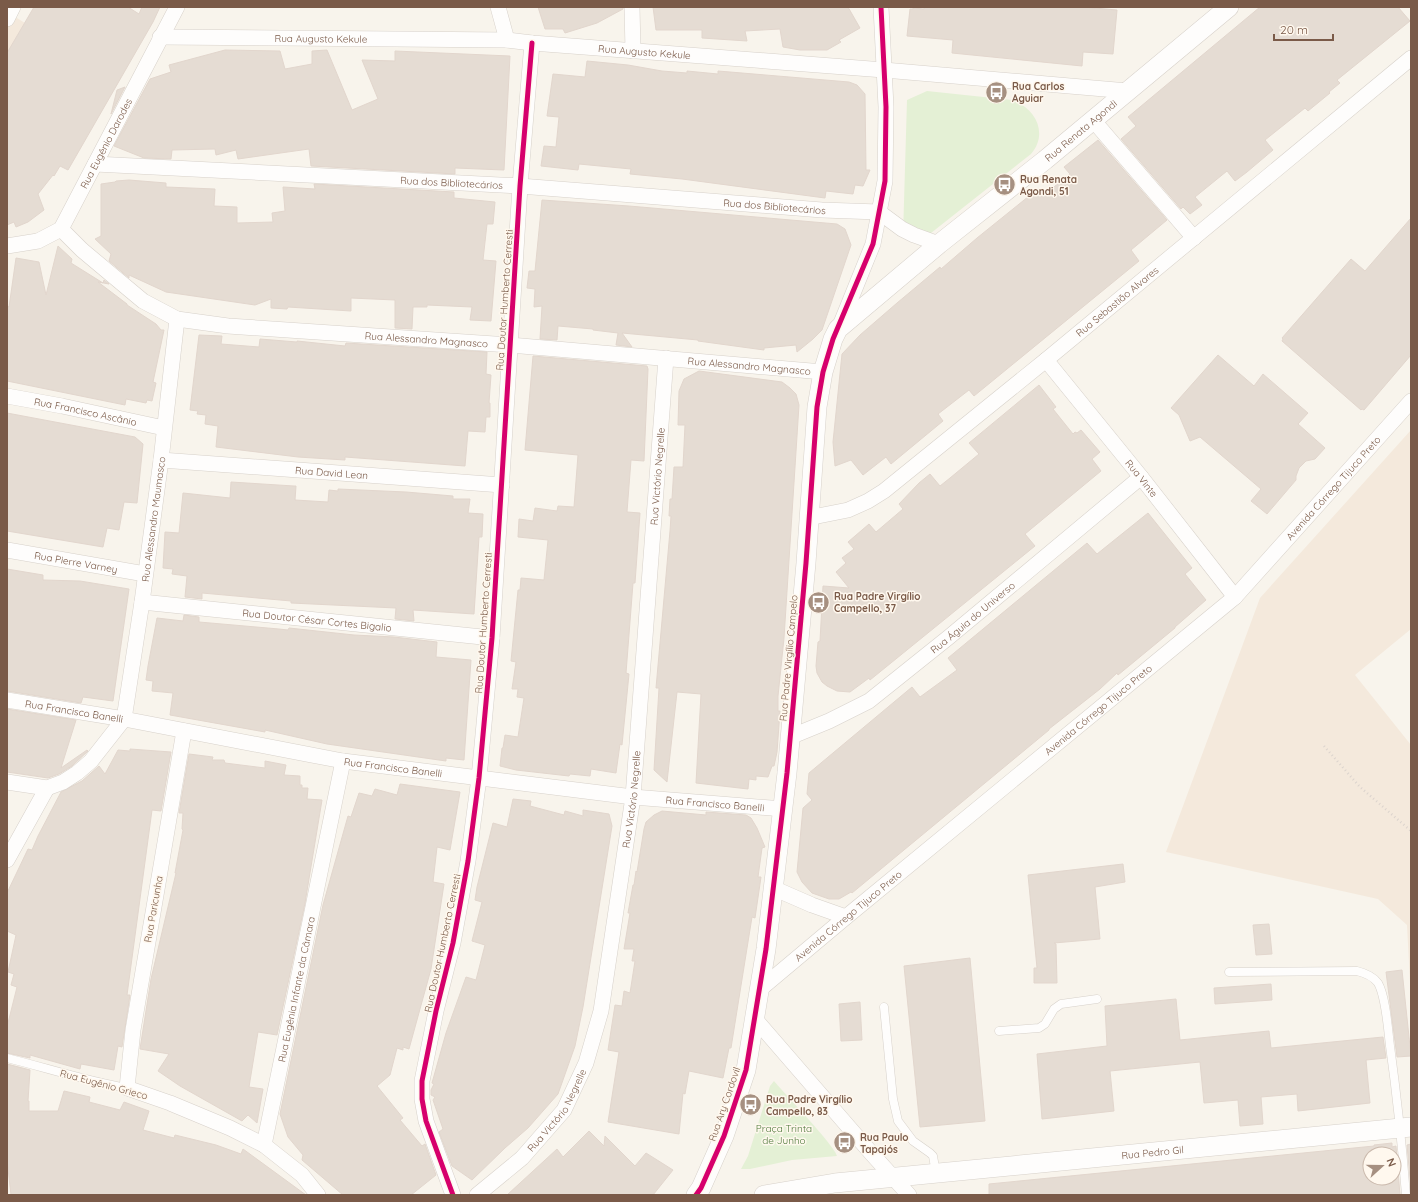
<svg xmlns="http://www.w3.org/2000/svg" width="1418" height="1202" font-family="Quicksand,sans-serif">
  <rect width="100%" height="100%" fill="#f8f4ec"/>
  <path fill="#f4e9dc" d="M7,12L25,23L7,54Z
    M1411,430V629L1355,675L1411,745V1002L1407,925L1378,899L1166,852L1260,598Z"/>
  <path fill="#e4f0d5" d="M927,91L1012,100C1035,108 1049,133 1031,154L931,233L903,236L907,100Z
    M774,1081C783,1092 836,1147 837,1156L792,1160L750,1169H741L748,1156L770,1086Z"/>
  <path fill="#e5dcd3" stroke="#e2d6cd" fill-rule="evenodd" d="M34,7H128L139,14L142,7H160L153,22L68,170L60,166L54,176L53,175L38,194L44,210L28,222L16,227L14,222L7,225V53Z
    M538,7H623V9L597,23L565,33L563,29H545Z
    M653,7H848L860,28L839,40L841,42L827,50H800L783,47L780,29L745,31L747,41L702,38V30H656Z
    M924,7H1083L1117,10L1113,54L1083,52L1082,66L952,53L953,40L907,36L910,9H913V8L924,9Z
    M1260,7H1398L1410,21L1337,80L1340,83L1329,92L1330,93L1308,111L1305,108L1265,140L1273,150L1247,172L1235,181L1227,171L1195,197L1202,205L1190,214L1183,207L1181,209L1121,139L1136,126L1128,117Z
    M225,50L280,51L285,69L312,64V51L327,50L352,110L378,99L362,60L395,61V51L510,56L504,170L455,168V174L311,166L309,149L238,159L236,150L216,155L215,149L172,150L171,159L144,158L114,146L150,79L171,72L169,65Z
    M587,61L628,65L662,71L687,73V71L718,74V71L849,82L857,85L865,94L866,170H870L863,186L855,185L853,194L826,191L825,198L682,179L630,174L631,169L579,164L578,170L541,166L544,146L556,147L559,117L547,116L553,74L585,77Z
    M125,87L111,114L117,90Z
    M1098,140L1167,220L1131,250L1139,261L974,396L969,390L938,414L943,421L891,464L886,457L863,475L851,460L835,466L833,442L842,354L860,335L897,303L940,267L941,269L977,238L1039,188L1044,195L1070,174L1064,167Z
    M129,180L166,183V187L215,189L214,206L237,207V223L273,222L272,213L285,211L283,187L315,189L314,184L454,192V198L495,202L493,224H487L483,260L496,261L491,321L470,320L472,307L427,305V307H413L412,329L395,328V300L351,298V311L288,307L287,309L271,308V299L255,305L166,292L129,275V278L109,261L111,254L95,239L101,236V184L115,182L116,181Z
    M542,200L629,206L837,224L845,229L851,245L822,330L813,339L797,352L796,345L764,348V350L698,341V340L622,333L632,347L616,345L618,333L593,330V329L558,326L557,340L540,339L542,306L534,307L535,289L527,288L529,271H535Z
    M1411,218V355L1364,410L1362,409L1361,410L1282,341L1283,339L1282,338L1351,259L1365,271Z
    M58,246L72,259L71,263L103,283L104,280L109,284L98,282L127,304V305L156,324L161,330H164L153,382L156,383L152,401L147,400L146,403L126,399L125,405L7,381V306L9,307L16,258L39,262L46,295Z
    M199,335L222,336L221,344L259,347L260,339L297,342V341L345,346L346,343L487,352L486,374L491,375L489,403H490V417H486L485,432L468,431L465,466L345,457V460L298,457L216,447L218,426L205,424L206,415L197,414L198,411L190,410Z
    M1218,355L1254,386L1263,374L1308,413L1298,424L1325,448L1315,459L1306,461L1299,468L1296,476V480L1267,514L1251,501L1261,489L1200,437L1190,441L1179,415L1171,408Z
    M533,356L647,366L648,369L644,461L631,460L627,512L640,513L635,583H633L626,673L629,674L622,745L620,744L616,773L591,769L590,776L570,774L569,776L516,770L500,766L502,748H503L505,735L518,737L524,698L517,697L518,689H512L516,662L511,661L518,590H520L521,578L544,580L548,540L518,537L519,519L533,521L535,508L557,511L558,506L574,507L578,455L525,450Z
    M699,371L782,382L790,388L796,394L799,405L784,638L778,696V711H780L777,752L774,766H772L768,777L756,776V780L749,779L748,789L696,783L701,694L677,692L667,782L654,770L659,688H656L670,531L671,516H669L670,499H672L674,467H683L685,425H678L679,391L684,379Z
    M1039,385L1056,407L1053,409L1073,434L1075,432L1077,433L1081,430L1100,452L1092,459L1101,471L1025,534L1035,546L870,680L869,678L850,692L837,691L827,686L822,682L817,673L816,666L818,642L820,641L823,586L849,588L836,572L846,563L842,558L854,549L848,542L869,524L876,532L903,509L899,504L919,483L930,474L940,486L950,478L979,454L969,443Z
    M7,413L135,437L143,444L137,503L124,502L119,530L107,528L103,547L7,531Z
    M231,482L294,486H296L295,500L328,502L329,490L338,491V489L406,492L453,496V499H470L468,513L483,514L482,537H479L474,614L413,610L414,621L395,619L396,608L291,603V601L202,593V599L185,597L187,576L172,574L173,569L163,568L165,532L179,533L183,493L230,498Z
    M1148,513L1192,568L1185,574L1206,600L1175,627V628L1118,675L1117,673L1100,689L1049,729V730L852,893L851,892L839,899H829L812,893L802,882L797,872L803,808L812,800L807,794L809,773L912,687L920,697L957,670L948,658L1087,543L1097,554Z
    M7,569L43,575V580L80,581L129,589L113,701L83,697L81,703L7,691Z
    M184,615L199,617V622L279,629L288,630L289,628L354,635L394,637L437,642L436,657L471,660L464,760L446,758V761L327,744L265,730V732L170,715L173,693L152,691L153,681L146,680L148,666L157,618L183,621Z
    M7,709L76,720L61,768L87,750L88,751L72,766L59,774L48,778L7,772Z
    M130,749L171,752L161,811L152,810L127,995H130L122,1047L118,1046L114,1070L81,1064L80,1069L30,1055V1058L7,1053V1027L17,987L11,985L14,974L8,972L16,935L7,931V893L28,849L32,850L38,836L61,792L82,781L99,766L105,774L118,750L130,751Z
    M189,754L213,757L212,760H224L225,763L265,768V761L286,765L284,775L300,776V785H302V788H308L307,799L322,800L305,903L277,1035L258,1032L249,1087L263,1089L257,1123L248,1115L242,1121L180,1086L158,1071L169,1054L140,1049L151,979L176,873H175L183,830L182,829L183,813H179Z
    M400,784L460,792L450,850L437,847L433,882L444,884L431,969L409,1049L403,1047V1050L397,1048L390,1075L377,1086L403,1118L400,1120L422,1146L425,1144L436,1175L411,1195H343L302,1160L303,1155L288,1137L280,1114L323,905L348,816L351,817L359,793L372,796L375,789L397,795Z
    M513,799L531,801L530,806L564,815L565,811L583,816V810L609,814L612,826L583,1007L575,1046L558,1094L528,1128L505,1148L472,1180L452,1166L439,1132L443,1129L433,1100L435,1097L431,1095V1090L434,1084L432,1083L446,1033L466,977L476,980L485,945L472,941L482,902L475,900L477,887L493,823L507,827Z
    M662,811L706,815V812L746,815L751,818L757,828L765,847L762,848L758,877H761L755,918L752,917L731,1048H729L723,1078L689,1071L685,1094L683,1093L679,1134L608,1122L619,1052L608,1050L615,1005L622,1006L624,991L630,993L635,961H632L634,949H624L630,913H628L633,885H634L636,871L637,872L644,829L646,822L654,815Z
    M1123,864L1125,882L1095,887L1100,939L1054,943L1056,944L1057,983H1034V968H1037L1028,875Z
    M1269,924L1272,954L1256,955L1253,925Z
    M970,958L985,1121L920,1127L904,966Z
    M1402,970L1411,1056L1397,1057L1386,972Z
    M1271,984L1272,1000L1215,1004L1214,988Z
    M1176,999L1180,1040L1269,1031L1271,1048L1383,1037L1386,1058L1366,1060L1370,1103L1298,1111L1297,1094L1261,1097L1263,1124L1240,1126L1238,1100L1204,1103L1200,1062L1110,1071L1114,1111L1042,1119L1037,1054L1107,1046L1105,1006Z
    M860,1002L862,1040L841,1041L839,1004Z
    M7,1064L30,1070L28,1101H29V1111H58L64,1091L90,1097L89,1102L120,1110L124,1102L149,1111L143,1130L174,1138L175,1135L216,1145L241,1154L243,1149L306,1195H11L7,1160Z
    M589,1131L604,1146L605,1136L635,1166L646,1153L673,1170L653,1195H507L557,1149L563,1157Z
    M1392,1143V1147L1396,1146L1400,1195H989V1184L1374,1146V1145ZM1370,1154H1394V1178H1370Z
    M1411,1144V1189L1407,1145Z"/>
  <g fill="none" stroke-linecap="round" stroke-linejoin="round">
    <defs>
      <path id="service" d="M1229,972L1357,971C1365,973 1373,976 1378,983C1386,997 1388,1030 1390,1046C1397,1096 1402,1145 1406,1195
        M884,1007L893,1099L898,1121L913,1141L930,1153L933,1156L936,1173
        M999,1031L1039,1028L1045,1024L1054,1009L1061,1004L1097,999
        M7,1058C47,1068 86,1081 127,1088"/>
      <g id="minor">
        <path d="M498,7L507,40"/>
        <path d="M632,7L633,51"/>
        <path d="M7,19L13,7"/>
        <path id="s1" d="M160,37L507,40L532,43L884,70L1128,91"/>
        <path d="M1093,120L1194,238"/>
        <path id="s2" d="M95,164L520,186L822,210L879,212L902,229L914,235L939,244"/>
        <path id="s3" d="M61,229L82,250L143,301L177,319L228,326L510,345L823,372"/>
        <path id="s4" d="M7,246L38,241L61,229L177,7"/>
        <path d="M839,328L873,244L885,181L886,107L881,7"/>
        <path id="s5" d="M1046,360L1141,477L1235,597"/>
        <path id="s6" d="M7,396L62,406L164,428"/>
        <path id="s7" d="M161,460L502,485"/>
        <path id="s8" d="M808,518L848,510L868,501L884,491L1046,360L1411,58"/>
        <path id="s9" d="M7,550L145,574"/>
        <path id="s10" d="M142,602L492,638"/>
        <path id="s11" d="M7,700L124,719L343,761L633,797L783,809"/>
        <path d="M184,731L133,1030L127,1088L170,1103L230,1128L264,1145L302,1175L318,1195"/>
        <path id="s12" d="M790,737L829,721L869,701L949,637L1141,477"/>
        <path id="s13" d="M7,782L47,788L63,782L77,773L91,761L124,719L142,602L161,460L177,319"/>
        <path d="M7,860L47,788"/>
        <path d="M773,888L812,905L846,917"/>
        <path id="s14" d="M759,990L846,917L1235,597L1411,401"/>
        <path d="M755,1019L872,1154L909,1195"/>
        <path id="s15" d="M264,1145L343,761"/>
        <path d="M453,1195L426,1121L422,1099V1081L436,1011L453,943L468,861L479,778L492,638L520,186L532,43"/>
        <path id="s16" d="M477,1195L522,1158L564,1110L586,1063L601,1011L633,797L666,358"/>
      </g>
      <g id="tertiary">
        <path id="s17" d="M696,1195L701,1188L724,1136L746,1070L766,949L787,773L806,563L817,407L823,372L833,339L838,329L939,244L1045,160L1229,7"/>
        <path id="s18" d="M764,1195L835,1183L1411,1127"/>
      </g>
    </defs>
    <use href="#service" stroke="#d7d1ca" stroke-width="9"/>
    <use href="#minor" stroke="#d7d1ca" stroke-width="16"/>
    <use href="#tertiary" stroke="#d7d1ca" stroke-width="20"/>
    <path stroke="#dbd3cd" stroke-width="2.5" stroke-dasharray="1 3" stroke-linecap="butt" d="M1324,746L1360,787L1411,831"/>
    <use href="#service" stroke="#fefdfc" stroke-width="8"/>
    <use href="#minor" stroke="#fefdfc" stroke-width="15"/>
    <use href="#tertiary" stroke="#fefdfc" stroke-width="19"/>
    <defs>
      <path id="cycleway" d="M453,1195L426,1121L422,1099V1081L436,1011L453,943L468,861L479,778L492,638L520,186L532,43
        M696,1195L701,1188L724,1136L746,1070L766,949L787,773L806,563L817,407L823,372L833,339L873,244L885,181L886,107L881,7"/>
    </defs>
    <use href="#cycleway" stroke="#fff8ee" stroke-width="8"/>
    <use href="#cycleway" stroke="#d6006c" stroke-width="5"/>
  </g>
  <defs>
    <symbol id="bus-disc" viewBox="-11 -11 22 22"><circle r="9.5" fill="#a69081" stroke="#fff8ee"/><path d="M-5-6H5V4H4V6H2V4H-2V6H-4V4H-5ZM-3.5-4V0h7V-4ZM-3.5 1.2v1.5H-2V1.2ZM2 1.2v1.5H3.5V1.2Z" fill="#fff"/></symbol>
  </defs>
  <g fill-rule="evenodd">
    <use href="#bus-disc" x="984" y="80" width="25" height="25"/>
    <use href="#bus-disc" x="992" y="172" width="25" height="25"/>
    <use href="#bus-disc" x="806" y="590" width="25" height="25"/>
    <use href="#bus-disc" x="738" y="1092" width="25" height="25"/>
    <use href="#bus-disc" x="832" y="1130" width="25" height="25"/>
  </g>
  <g text-anchor="middle" stroke-width="3" stroke-linejoin="round" paint-order="stroke">
    <g font-size="10" fill="#7a5a48" stroke="#fff8ee">
      <text dy="4" stroke="none"><textPath href="#s1" startOffset="161">Rua Augusto Kekule</textPath></text>
      <text dy="4" stroke="none"><textPath href="#s1" startOffset="485">Rua Augusto Kekule</textPath></text>
      <text dy="4" stroke="none"><textPath href="#s17" startOffset="1197">Rua Renata Agondi</textPath></text>
      <text dy="4" stroke="none"><textPath href="#s4" startOffset="154">Rua Eugênio Darodes</textPath></text>
      <text dy="4" stroke="none"><textPath href="#s2" startOffset="357">Rua dos Bibliotecários</textPath></text>
      <text dy="4" stroke="none"><textPath href="#s2" startOffset="681">Rua dos Bibliotecários</textPath></text>
      <text transform="translate(504 300) rotate(-86)" y="4">Rua Doutor Humberto Cerresti</text>
      <text dy="4" stroke="none"><textPath href="#s8" startOffset="382">Rua Sebastião Alvares</textPath></text>
      <text dy="4" stroke="none"><textPath href="#s3" startOffset="398">Rua Alessandro Magnasco</textPath></text>
      <text dy="4" stroke="none"><textPath href="#s3" startOffset="722">Rua Alessandro Magnasco</textPath></text>
      <text dy="4" stroke="none"><textPath href="#s6" startOffset="80">Rua Francisco Ascânio</textPath></text>
      <text dy="4" stroke="none"><textPath href="#s7" startOffset="171">Rua David Lean</textPath></text>
      <text dy="4" stroke="none"><textPath href="#s16" startOffset="766">Rua Victório Negrelle</textPath></text>
      <text dy="4" stroke="none"><textPath href="#s5" startOffset="152">Rua Vinte</textPath></text>
      <text dy="4" stroke="none"><textPath href="#s14" startOffset="764">Avenida Córrego Tijuco Preto</textPath></text>
      <text dy="4" stroke="none"><textPath href="#s13" startOffset="348">Rua Alessandro Maumasco</textPath></text>
      <text dy="4" stroke="none"><textPath href="#s9" startOffset="70">Rua Pierre Varney</textPath></text>
      <text dy="4" stroke="none"><textPath href="#s12" startOffset="220">Rua Águia do Universo</textPath></text>
      <text dy="4" stroke="none"><textPath href="#s10" startOffset="176">Rua Doutor César Cortes Bigalio</textPath></text>
      <text transform="translate(483 623) rotate(-86)" y="4">Rua Doutor Humberto Cerresti</text>
      <text transform="translate(788 658) rotate(-85)" y="4">Rua Padre Virgílio Campelo</text>
      <text dy="4" stroke="none"><textPath href="#s14" startOffset="440">Avenida Córrego Tijuco Preto</textPath></text>
      <text dy="4" stroke="none"><textPath href="#s11" startOffset="68">Rua Francisco Banelli</textPath></text>
      <text dy="4" stroke="none"><textPath href="#s11" startOffset="392">Rua Francisco Banelli</textPath></text>
      <text dy="4" stroke="none"><textPath href="#s16" startOffset="442">Rua Victório Negrelle</textPath></text>
      <text dy="4" stroke="none"><textPath href="#s11" startOffset="716">Rua Francisco Banelli</textPath></text>
      <text transform="translate(153 909) rotate(-80)" y="4">Rua Paricunha</text>
      <text dy="4" stroke="none"><textPath href="#s14" startOffset="116">Avenida Córrego Tijuco Preto</textPath></text>
      <text transform="translate(442 943) rotate(-78)" y="4">Rua Doutor Humberto Cerresti</text>
      <text dy="4" stroke="none"><textPath href="#s15" startOffset="159">Rua Eugênia Infante da Câmara</textPath></text>
      <text transform="translate(104 1084) rotate(15)" y="4">Rua Eugênio Grieco</text>
      <text transform="translate(724 1104) rotate(-71)" y="4">Rua Ary Cordovil</text>
      <text dy="4" stroke="none"><textPath href="#s16" startOffset="118">Rua Victório Negrelle</textPath></text>
      <text dy="4" stroke="none"><textPath href="#s18" startOffset="391">Rua Pedro Gil</textPath></text>
    </g>
    <g font-size="10" font-weight="bold" fill="#7a5a48" stroke="#fff8ee" text-anchor="start">
      <text x="1012" y="90">Rua Carlos<tspan x="1012" dy="12">Aguiar</tspan></text>
      <text x="1020" y="183">Rua Renata<tspan x="1020" dy="12">Agondi, 51</tspan></text>
      <text x="834" y="600">Rua Padre Virgílio<tspan x="834" dy="12">Campello, 37</tspan></text>
      <text x="766" y="1103">Rua Padre Virgílio<tspan x="766" dy="12">Campello, 83</tspan></text>
      <text x="860" y="1141">Rua Paulo<tspan x="860" dy="12">Tapajós</tspan></text>
    </g>
    <g font-size="10" fill="#4f7a3c" stroke="#fff8ee">
      <text x="784" y="1132">Praça Trinta<tspan x="784" dy="12">de Junho</tspan></text>
    </g>
  </g>
  <rect width="1418" height="1202" fill="none" stroke="#7a5a48" stroke-width="16"/>
  <g transform="translate(1382 1166) rotate(69)"><circle r="19" fill="#fff8ee" stroke="#cab9ac"/>
  <path d="M0-3L7 15L0 10L-7 15Z" fill="#a69081"/>
  <text y="-6" font-size="11" font-weight="bold" text-anchor="middle" fill="#7a5a48">N</text>
  </g>
  <path d="M1274 34v6h59v-6" fill="none" stroke="#7a5a48" stroke-width="2"/>
  <text x="1280" y="34" font-size="12" fill="#7a5a48" stroke="#fff8ee" stroke-width="3" paint-order="stroke">20 m</text>
</svg>
